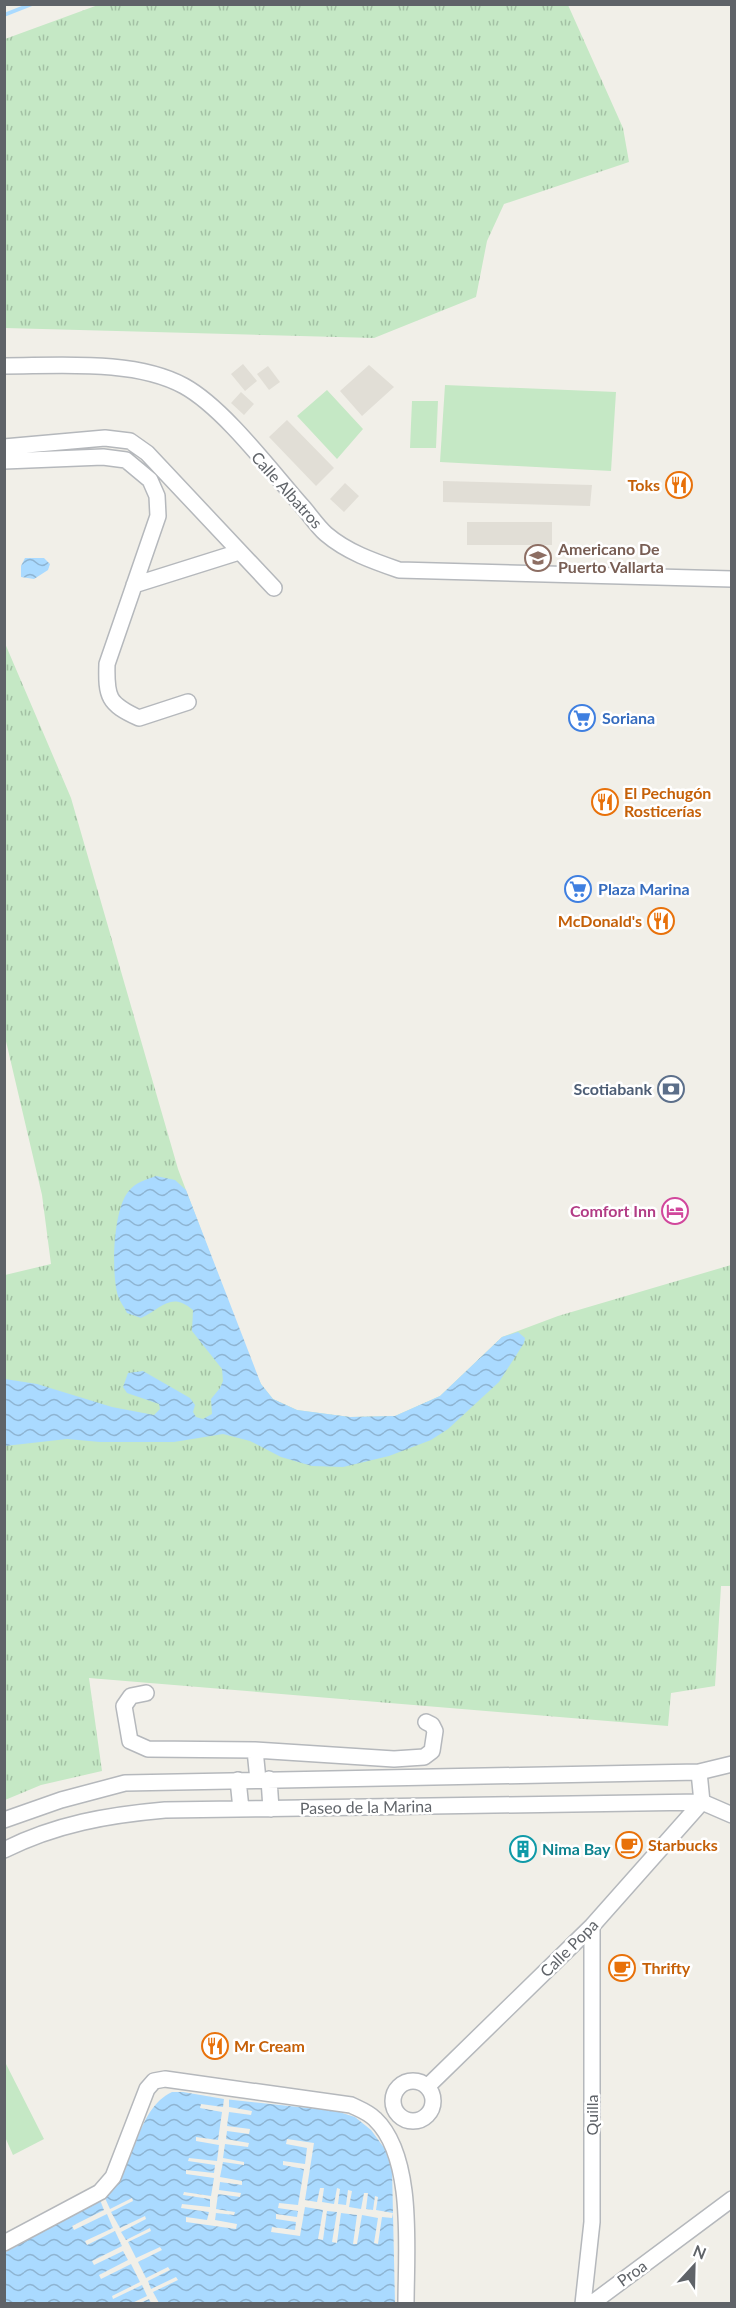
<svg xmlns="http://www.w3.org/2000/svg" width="736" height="2308" font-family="Lato,sans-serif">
  <defs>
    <pattern id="grass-tufts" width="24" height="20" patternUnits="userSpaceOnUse" patternTransform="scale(1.5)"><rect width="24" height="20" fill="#c5e8c5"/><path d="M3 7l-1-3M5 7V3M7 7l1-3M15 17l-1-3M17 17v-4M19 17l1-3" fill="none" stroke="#a3c0a4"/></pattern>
    <pattern id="water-waves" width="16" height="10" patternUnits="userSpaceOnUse" patternTransform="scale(1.5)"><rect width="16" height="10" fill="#aadaff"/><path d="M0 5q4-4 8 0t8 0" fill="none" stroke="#8eb4d2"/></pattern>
  </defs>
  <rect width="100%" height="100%" fill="#f1efe8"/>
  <path fill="#e1ded6" d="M243,364L257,381L245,391L231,374Z
    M369,365L394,387L362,416L340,391Z
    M268,366L280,382L269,390L257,374Z
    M241,392L254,404L244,415L231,403Z
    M287,420L334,468L316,486L269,437Z
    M443,481L592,485L590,506L443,502Z
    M345,483L359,496L344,512L330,499Z
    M467,522H552V545H467Z"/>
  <path fill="url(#grass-tufts)" d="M98,5H568L623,128L629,162L504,204L487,241L476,297L374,338L5,328V39Z
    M4,641L71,798L178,1169L253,1367L261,1384L273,1399L297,1410L350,1417L395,1416L440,1396L502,1337L558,1316L731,1265V1586H721L715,1686L671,1693L668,1726L89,1678L102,1771L41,1785L5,1800V1275L51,1264L42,1195L5,1037Z"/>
  <path fill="#c5e8c5" d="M445,385L616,392L611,471L440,462Z
    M327,390L363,429L337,459L297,416Z
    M412,401H438L436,448H410Z
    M5,2062L44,2139L13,2155L5,2137Z"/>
  <path fill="url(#water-waves)" d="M25,558H44L50,564L48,570L34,579L21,577V566Z
    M156,1176L175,1180L186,1190L261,1384L273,1399L297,1410L350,1417L395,1416L440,1396L502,1337L518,1332L525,1338L524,1343L499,1382L448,1429L431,1440L389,1456L343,1467L312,1466L281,1457L250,1441L223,1434L174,1442H100L67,1439L5,1446V1379L37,1384L112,1407L154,1415L160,1409L159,1404L127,1393L123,1387L128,1373L143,1371L190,1398L195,1405L193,1412L196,1417L203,1419L212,1414L211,1399L220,1388L223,1381L222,1369L192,1331L193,1310C171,1291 162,1308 141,1318L127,1313C125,1308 120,1302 118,1296C111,1273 113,1211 128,1192C136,1182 145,1180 156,1176Z
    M172,2092H183L224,2099L336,2111L355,2117L371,2130L385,2149L392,2169L395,2303H5L4,2253L104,2198C136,2170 135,2109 172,2092Z"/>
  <path fill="#f1efe8" d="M224,2099H229V2107L252,2111L251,2115L229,2112L227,2126L250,2129L249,2134L227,2131L226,2139L249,2143L248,2147L225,2144L223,2158L244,2162V2165L223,2162L220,2177L242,2181V2185L220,2182L219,2190L241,2193L240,2197L218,2194L216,2209L235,2212L234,2215L216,2213L215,2220L237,2224L236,2229L186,2222V2217L207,2220L209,2212L181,2208L182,2204L210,2207V2199L183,2195L184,2192L211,2196L214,2178L186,2174V2170L214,2173L215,2165L188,2161L189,2158L217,2161L219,2145L196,2141V2137L218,2140L222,2112L200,2108L201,2104L223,2107Z
    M287,2139L314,2143L305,2200L317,2202L320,2188H324L322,2202L334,2204L337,2188L340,2189L338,2204L346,2205L348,2190L352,2191L349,2207L361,2209L364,2193H368L366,2209L373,2210L375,2196L378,2197L376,2210L393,2213L392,2218L382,2217L378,2244L374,2243L378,2218L362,2215L357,2244H353L357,2215L341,2213L337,2243L332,2242L337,2212L327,2211L323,2240L318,2239L323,2210L305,2207L300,2236L271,2232L272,2227L295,2230L296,2222L276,2219V2214L297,2217L298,2211L278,2208L279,2203L298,2205L304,2169L283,2165V2161L305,2164L307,2148L286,2144Z
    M105,2198L110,2209L132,2198L133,2201L111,2212L120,2228L145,2216L146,2219L121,2232L126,2240L150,2228L151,2231L128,2242L136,2258L160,2247L162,2250L138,2262L146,2278L168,2267L170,2270L148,2281L151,2289L176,2277L178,2280L153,2292L159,2303H151L149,2299L140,2303H132L147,2296L142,2285L113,2299L112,2296L140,2282L131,2264L101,2279L99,2275L128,2260L123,2251L94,2265L92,2261L122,2246L115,2231L87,2245L85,2241L113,2228L107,2214L74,2230L72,2226L104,2210L100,2200Z"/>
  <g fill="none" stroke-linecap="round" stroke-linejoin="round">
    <path stroke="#aadaff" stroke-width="4" d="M4,15L32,4"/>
    <defs>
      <path id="minor" d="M4,366C59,366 135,359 184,386C224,408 271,471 302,506C310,515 317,526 326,534C347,552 373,561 399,570L732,579
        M4,447L105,438L130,441L147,453L274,588
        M4,461L103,457L126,460L150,480L157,496L158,516L107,664C106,697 108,704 139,718L188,702
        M134,585L239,552
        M146,1693L131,1696L124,1706L130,1741L148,1749L255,1750L258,1780
        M255,1750L394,1759L424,1757L432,1751L435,1731L432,1725L426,1722
        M269,1779L271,1809
        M238,1780L241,1809
        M4,1820L61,1800L125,1783L699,1772L732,1764
        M4,1850C56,1824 108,1815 165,1810L702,1802L732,1815
        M393 2101a20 20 0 1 1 40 0a20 20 0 1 1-40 0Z
        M428,2086L592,1926L702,1802L699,1772
        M4,2243L100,2192L113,2177L147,2089L154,2081L165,2079L351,2105C359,2109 368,2112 375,2119C415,2157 406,2251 406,2304
        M583,2304L592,2222V1926
        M591,2304L732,2199"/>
    </defs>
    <use href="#minor" stroke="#b5b8bc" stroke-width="18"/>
    <use href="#minor" stroke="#fff" stroke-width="15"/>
  </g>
  <defs>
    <symbol id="restaurant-ring" viewBox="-11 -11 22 22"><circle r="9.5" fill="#fff" stroke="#e8710a" stroke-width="1.5"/><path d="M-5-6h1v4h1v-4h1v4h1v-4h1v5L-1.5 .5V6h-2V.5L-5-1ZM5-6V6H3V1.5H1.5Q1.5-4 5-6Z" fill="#e8710a"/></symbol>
    <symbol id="school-ring" viewBox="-11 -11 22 22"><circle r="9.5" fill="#fff" stroke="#8d6e63" stroke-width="1.5"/><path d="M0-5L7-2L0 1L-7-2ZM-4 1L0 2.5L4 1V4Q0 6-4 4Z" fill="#8d6e63"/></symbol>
    <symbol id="supermarket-ring" viewBox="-11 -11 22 22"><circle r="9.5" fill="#fff" stroke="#3f7fe0" stroke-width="1.5"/><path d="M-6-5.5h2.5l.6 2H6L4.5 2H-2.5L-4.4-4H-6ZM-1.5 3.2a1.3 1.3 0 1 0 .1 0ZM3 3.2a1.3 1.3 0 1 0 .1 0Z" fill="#3f7fe0"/></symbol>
    <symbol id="bank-ring" viewBox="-11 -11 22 22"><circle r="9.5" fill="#fff" stroke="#5c6f8a" stroke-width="1.5"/><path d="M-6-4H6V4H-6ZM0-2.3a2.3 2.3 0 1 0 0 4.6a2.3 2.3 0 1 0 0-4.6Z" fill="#5c6f8a"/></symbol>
    <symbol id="hotel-ring" viewBox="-11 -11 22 22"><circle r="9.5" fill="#fff" stroke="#d1479c" stroke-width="1.5"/><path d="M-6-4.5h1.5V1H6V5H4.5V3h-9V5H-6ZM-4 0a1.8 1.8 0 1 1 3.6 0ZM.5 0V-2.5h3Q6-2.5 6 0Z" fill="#d1479c"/></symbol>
    <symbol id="cafe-ring" viewBox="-11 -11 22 22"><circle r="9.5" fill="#fff" stroke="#e8710a" stroke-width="1.5"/><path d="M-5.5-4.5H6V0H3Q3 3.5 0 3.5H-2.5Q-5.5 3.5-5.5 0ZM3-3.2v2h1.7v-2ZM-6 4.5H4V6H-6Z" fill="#e8710a"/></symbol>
    <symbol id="building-ring" viewBox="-11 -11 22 22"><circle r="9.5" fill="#fff" stroke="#0f9aa8" stroke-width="1.5"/><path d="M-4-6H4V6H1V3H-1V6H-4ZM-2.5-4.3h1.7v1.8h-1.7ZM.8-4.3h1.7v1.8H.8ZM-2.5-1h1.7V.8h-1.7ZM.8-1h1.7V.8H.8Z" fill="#0f9aa8"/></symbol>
  </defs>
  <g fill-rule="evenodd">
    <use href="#restaurant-ring" x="664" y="470" width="30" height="30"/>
    <use href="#school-ring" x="523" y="543" width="30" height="30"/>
    <use href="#supermarket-ring" x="567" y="703" width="30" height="30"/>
    <use href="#restaurant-ring" x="590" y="787" width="30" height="30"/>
    <use href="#supermarket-ring" x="563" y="874" width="30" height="30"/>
    <use href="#restaurant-ring" x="646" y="906" width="30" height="30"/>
    <use href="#bank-ring" x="656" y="1074" width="30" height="30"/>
    <use href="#hotel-ring" x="660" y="1196" width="30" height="30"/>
    <use href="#cafe-ring" x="614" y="1830" width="30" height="30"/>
    <use href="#building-ring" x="508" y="1834" width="30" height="30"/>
    <use href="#cafe-ring" x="607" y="1953" width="30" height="30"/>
    <use href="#restaurant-ring" x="200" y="2031" width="30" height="30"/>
  </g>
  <g text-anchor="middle" stroke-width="5" stroke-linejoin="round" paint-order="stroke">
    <g font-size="16" font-weight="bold" fill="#c56008" stroke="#fff" text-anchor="start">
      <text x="660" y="491" text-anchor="end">Toks</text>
      <text x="624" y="799">El Pechugón<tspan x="624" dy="18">Rosticerías</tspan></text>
      <text x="642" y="927" text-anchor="end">McDonald's</text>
      <text x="648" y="1851">Starbucks</text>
      <text x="642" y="1974">Thrifty</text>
      <text x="234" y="2052">Mr Cream</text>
    </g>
    <g font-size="16" fill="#5f6368" stroke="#fff">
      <text transform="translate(287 490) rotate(48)" y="6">Calle Albatros</text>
      <text transform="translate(366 1807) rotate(-1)" y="6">Paseo de la Marina</text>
      <text transform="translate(569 1948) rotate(-45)" y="6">Calle Popa</text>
      <text transform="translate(592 2115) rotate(-90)" y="6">Quilla</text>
      <text transform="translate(632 2273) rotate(-36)" y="6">Proa</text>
    </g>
    <g font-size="16" font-weight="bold" fill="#785e54" stroke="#fff" text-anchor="start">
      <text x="558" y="555">Americano De<tspan x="558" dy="18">Puerto Vallarta</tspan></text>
    </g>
    <g font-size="16" font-weight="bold" fill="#366cbe" stroke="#fff" text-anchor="start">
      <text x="602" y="724">Soriana</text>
      <text x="598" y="895">Plaza Marina</text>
    </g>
    <g font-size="16" font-weight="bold" fill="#4e5e75" stroke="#fff" text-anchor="end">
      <text x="652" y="1095">Scotiabank</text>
    </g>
    <g font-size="16" font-weight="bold" fill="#b23c85" stroke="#fff" text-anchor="end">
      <text x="656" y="1217">Comfort Inn</text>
    </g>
    <g font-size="16" font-weight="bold" fill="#0d838f" stroke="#fff" text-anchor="start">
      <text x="542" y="1855">Nima Bay</text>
    </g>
  </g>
  <rect width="736" height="2308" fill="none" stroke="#5f6368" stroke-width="12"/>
  <g transform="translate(694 2266) rotate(22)" stroke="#ffffff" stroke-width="4.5" paint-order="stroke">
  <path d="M0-4.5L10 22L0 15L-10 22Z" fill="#5f6368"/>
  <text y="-9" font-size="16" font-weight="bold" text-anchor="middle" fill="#5f6368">N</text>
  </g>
</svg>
